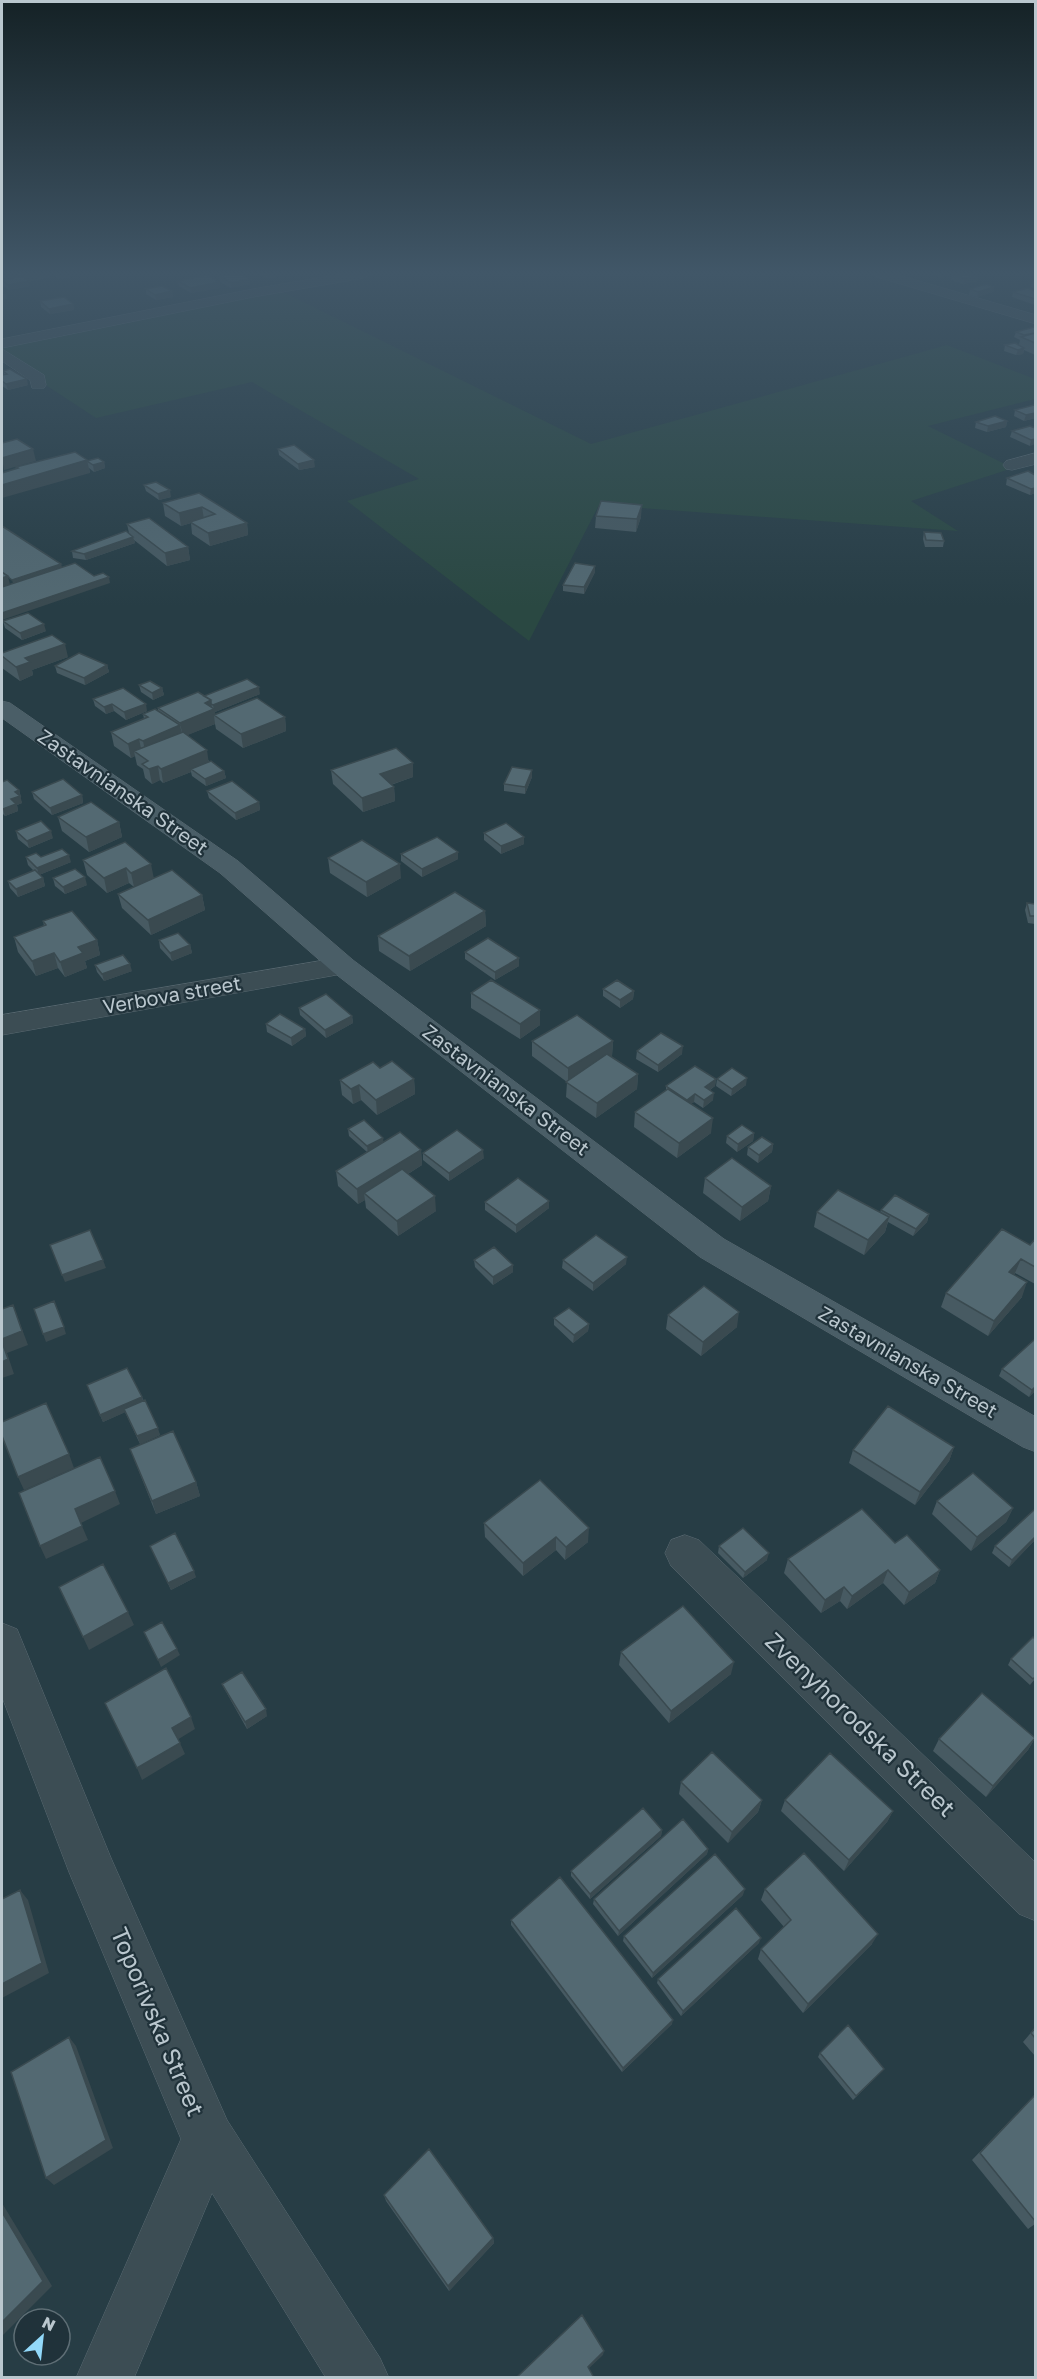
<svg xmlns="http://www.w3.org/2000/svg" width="1037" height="2379" font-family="'Golos Text',sans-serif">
  <rect width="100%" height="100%" fill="#273d45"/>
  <path fill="#2a4842" d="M275,288L591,444L947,345L1035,379V399L928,426L1013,468L911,501L958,531L599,505L529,641L347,501L419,479L252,382L96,418L38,380L2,350V338Z"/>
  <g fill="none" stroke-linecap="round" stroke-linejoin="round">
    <defs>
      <path id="street" d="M24,274H50L48,277L2,286V278Z
        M342,274H371L364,278L253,297L2,348V339L253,289Z
        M875,274H895L1036,315V324L877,277Z
        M2,349L44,375L46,385L44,388H32L30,380L2,361Z
        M1036,453V464L1012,470L1006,469L1003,465L1006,461Z
        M343,957L353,960L357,966L353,972L2,1035V1015Z
        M685,1535L699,1540L1036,1863V1921L1019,1914L671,1566L665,1553L671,1540Z
        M2,1623L17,1629L111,1858L227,2120L380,2358L389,2378H326L212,2193L134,2378H76L181,2139L69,1872L2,1697Z"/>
      <path id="secondary" d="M2,701L10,703L238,861L353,960L724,1239L1036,1417V1452L1023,1447L700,1257L333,972L220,873L2,718Z"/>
    </defs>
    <use href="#street" stroke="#5a6a72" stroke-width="1"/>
    <use href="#secondary" stroke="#5a6a72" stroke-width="1"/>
    <use href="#street" fill="#3c4d54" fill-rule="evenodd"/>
    <use href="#secondary" fill="#4a5e67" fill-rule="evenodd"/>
  </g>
  <path fill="#475a62" d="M53,274H69L70,278L59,279L53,275Z
    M260,274H279V276L267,278Z
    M930,274H949L948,275L940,277Z
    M952,274L978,275L977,281L963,284L951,280Z
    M219,276L250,279V284L231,288L220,282Z
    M2,280L30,286L9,290L2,285Z
    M178,281L220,282V288L191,293L179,286Z
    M1035,281V289L1031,287L1032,282Z
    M994,287L993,292L977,297L969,295L970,289Z
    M146,289L172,291L173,297L156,300L146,294Z
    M1035,291V305L1012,297L1013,292Z
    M40,301L73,304L74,310L50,314L41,307Z
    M1035,328V355L1024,350L1023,354L1016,355L1004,351L1005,345H1019L1020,340L1014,337L1016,332Z
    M3,371L28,385L8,390L2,386V375H4Z
    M1035,406V418L1024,421L1014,416L1015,410Z
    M1007,421L1006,427L987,432L975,428L976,422Z
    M1035,428L1030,446L1010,437L1012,431Z
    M278,449L315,467L299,470L279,455Z
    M87,460L104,462L105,468L94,472L89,468L90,473L16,469V467Z
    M1035,475V493L1030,495L1006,485L1007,478Z
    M144,485L171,497L159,500L146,491Z
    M199,493L247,523L248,535L210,546L192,534L191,523L181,526L165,516L163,503Z
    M596,516L641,517L636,532L595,528Z
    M127,524L188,547L190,560L167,566L134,540L135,543L86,560L73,558L72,551L129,533Z
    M924,532L944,541L943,547H925L923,539Z
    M595,572L584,594L563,591V585Z
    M3,621L46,631L22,640L5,628Z
    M2,653L68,657L32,670L33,675L20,681L2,668Z
    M107,665L109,672L85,685L57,673L55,666Z
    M139,685L162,688L164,695L153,700L141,692Z
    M260,694L215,712V715L285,717L286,731L243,748L216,729L215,724L187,735L209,761L224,771L226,778L206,786L192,776L191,772L163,783L160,780L152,784L145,778L143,769L137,765L135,756L131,758L114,746L111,732L144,719L143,714L158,711V708L204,696Z
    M93,699L147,711L126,720L114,711L106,714L95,706Z
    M331,770L413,777L391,785L394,787L395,801L363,812L333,784Z
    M532,770V777L525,794L504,791V784Z
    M2,782L19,790L21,797L20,798L22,803L17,805L18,811L5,816L2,813Z
    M207,791L259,802L260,810L236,820L209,798Z
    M32,792L82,795L83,803L52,815L34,799Z
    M58,817L119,822L122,837L89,852L62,831Z
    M16,831L53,838L29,848L18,839Z
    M484,833L524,837V844L501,854L484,840Z
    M125,842L154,878L202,895L205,910L151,935L122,908L118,894L134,887L129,883L107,893L87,875L83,860Z
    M401,854L458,859L422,877L401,861Z
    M26,857H41L71,862L39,875L43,878L45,886L18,897L10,888L8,881L34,871L28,865Z
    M328,858L401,878L367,897L330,873Z
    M53,878L87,885L65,894L55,886Z
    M1027,903L1035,904V924L1028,923L1025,910Z
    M485,911L486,926L410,971L379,951L378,936Z
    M43,921L97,940L100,955L85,961L87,968L65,977L58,968L36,976L18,952L14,937L44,926Z
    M159,940L190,945L192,953L172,961L160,948Z
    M465,952L519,966L495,980L465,959Z
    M95,965L132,971L104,981L97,972Z
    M603,989L634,991L633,999L620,1008L603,996Z
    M471,993L540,1025L520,1039L471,1008Z
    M299,1008L352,1016L353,1023L326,1038L300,1015Z
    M266,1024L305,1029L306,1036L292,1046L267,1032Z
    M532,1041H613L612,1056L611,1057L638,1074L637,1089L596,1118L566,1097L567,1082L532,1056Z
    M637,1051L682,1054L658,1072L636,1059Z
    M380,1068L414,1079L415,1094L377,1115L361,1100L353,1104L342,1095L340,1080Z
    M716,1079L715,1086L710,1090L713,1100L703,1108L694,1102L691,1104L711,1133L677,1158L634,1127L635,1112L666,1090V1086Z
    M717,1079L746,1085L731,1096L716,1086Z
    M348,1129L383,1143L421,1150L422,1165L408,1174L436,1211L398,1236L366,1208L365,1200L358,1204L338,1186L336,1171L367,1152L349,1136Z
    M754,1133L753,1141L737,1152L726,1143L727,1136Z
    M773,1144L772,1152L758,1163L747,1155L748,1147Z
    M423,1153L484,1158L449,1181L423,1160Z
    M705,1178L771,1186L768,1201L740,1221L703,1193Z
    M549,1201V1208L516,1233L485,1210V1202Z
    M881,1210L929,1214L927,1222L913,1236L888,1222L885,1232L864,1255L814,1227L817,1212L880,1213Z
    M1035,1239V1284L1015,1273L1014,1275L1022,1297L988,1336L941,1307L946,1293L1030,1245Z
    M474,1260L513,1265V1272L493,1285L475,1267Z
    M563,1260L626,1264L593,1291L562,1268Z
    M668,1315L737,1327L701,1356L666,1329Z
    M554,1318L589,1324L588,1331L573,1343L554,1325Z
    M1002,1369L1035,1391L1029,1397L999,1376Z
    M87,1385L142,1397L160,1435L140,1444L125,1412L103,1422Z
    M954,1447L949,1461L915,1505L849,1463L853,1450Z
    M130,1449L196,1482L200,1496L156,1514Z
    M937,1501L1013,1508L1006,1522L971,1551L932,1514Z
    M484,1523L588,1542L565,1560L556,1550L523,1576L485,1537Z
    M1035,1540L1009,1567L992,1553L995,1546Z
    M895,1543L940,1570L935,1583L904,1605L883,1583L847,1609L840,1601L821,1613L784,1573L788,1559Z
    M150,1546L196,1577L171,1590Z
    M719,1546L767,1560L743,1578L718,1553Z
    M621,1652L731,1674L669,1723L619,1665Z
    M1011,1659L1035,1679L1030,1685L1008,1665Z
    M222,1684L267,1716L247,1729L225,1690Z
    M1035,1738L1028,1750L986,1797L933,1751L939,1739Z
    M681,1782L762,1800L758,1812L728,1843L679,1794Z
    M785,1800L893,1811L887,1822L844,1871L781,1811Z
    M662,1830L661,1836L590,1899L571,1876V1871Z
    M708,1849L707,1854L618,1936L593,1904L594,1899Z
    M765,1889L872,1944L803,2013L758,1959L761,1949L784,1927L761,1900Z
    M743,1895L652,1978L623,1941L624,1936Z
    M511,1920L672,2024L622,2072L511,1925Z
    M759,1943L681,2016L657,1983L658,1979Z
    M1035,2028V2056L1023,2042Z
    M820,2053L880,2073L853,2100L818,2057Z
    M1035,2095V2224L1028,2229L972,2160L1027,2103Z
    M384,2195L493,2238L494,2243L449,2291L386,2201Z"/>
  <path fill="#3a4a50" d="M2,274H15L16,275L2,278Z
    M58,274H69L70,278L59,279Z
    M267,274H279V276L267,278Z
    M941,274H949L948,275L940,277Z
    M978,275L977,281L963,284L965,279Z
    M250,279V284L231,288V283Z
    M29,281L30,286L9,290L8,285Z
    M220,282V288L191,293L190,288Z
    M994,287L993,292L977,297L978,292Z
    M172,291L173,297L156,300L155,295Z
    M2,294H6L7,299L2,300Z
    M73,304L74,310L50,314L49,309Z
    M1024,348L1023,354L1016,355L1018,350Z
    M27,379L28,385L8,390L6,384Z
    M1035,413V418L1024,421L1026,415Z
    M1007,421L1006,427L987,432L988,426Z
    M1035,439V444L1030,446L1031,440Z
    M33,449L36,461L4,470L2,458Z
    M87,460L90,473L2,498V485Z
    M314,460L315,467L299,470L298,464Z
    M104,462L105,468L94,472L93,465Z
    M1035,488V493L1030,495L1031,489Z
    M170,490L171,497L159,500L158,494Z
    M642,505L641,517L636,532L637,519Z
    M202,507L204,519L190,522L191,523L181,526L179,513Z
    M247,523L248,535L210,546L208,533Z
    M133,537L135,543L86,560L84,554Z
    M188,547L190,560L167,566L165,553Z
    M61,564L63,570L14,587L12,580Z
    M595,566V572L584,594V587Z
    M8,576L11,589L2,593V578Z
    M109,577L110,583L2,620V613Z
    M44,624L46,631L22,640L20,633Z
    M65,644L68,657L32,670L33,675L20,681L16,667L25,658Z
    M107,665L109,672L85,685L84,678Z
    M259,687L260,694L215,712L216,717L214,715L215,724L183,737L180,723L205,703L211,700L212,710H214L213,705Z
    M162,688L164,695L153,700L152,693Z
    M112,704L114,711L106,714L104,707Z
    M146,704L147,711L126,720L124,712Z
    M285,717L286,731L243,748L241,734Z
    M180,725L183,739L146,755L143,741Z
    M139,739L142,753L134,751L135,756L131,758L128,744Z
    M207,750L209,764L191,769V772L163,783L161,769Z
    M413,763V777L381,788L380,774Z
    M158,766L160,780L152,784L149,769Z
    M532,770V777L525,794V787Z
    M224,771L226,778L206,786L205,779Z
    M394,787L395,801L363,812L362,798Z
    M19,790L22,803L17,805L18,811L5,816L3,809L11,799L15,792Z
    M82,795L83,803L52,815L50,808Z
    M259,802L260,810L236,820L235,813Z
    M119,822L122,837L89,852L86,837Z
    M51,831L53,838L29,848L27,841Z
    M524,837V844L501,854V846Z
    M458,852V859L422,877V869Z
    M69,855L71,862L39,875L37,868Z
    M151,864L154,879L134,887L131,873Z
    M400,864L401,878L367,897L366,882Z
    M126,868L129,883L107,893L104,878Z
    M85,877L87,885L65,894L63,887Z
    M43,878L45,886L18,897L16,889Z
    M202,895L205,910L151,935L148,920Z
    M485,911L486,926L410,971L409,956Z
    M97,940L100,955L85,961L87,968L65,977L60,962L78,947Z
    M190,945L192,953L172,961L170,953Z
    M54,953L58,968L36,976L32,961Z
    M519,958V966L495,980V972Z
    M130,964L132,971L104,981L102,974Z
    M634,991L633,999L620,1008V1000Z
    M540,1010V1025L520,1039V1024Z
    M352,1016L353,1023L326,1038L325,1030Z
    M305,1029L306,1036L292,1046L291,1038Z
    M613,1041L612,1056L568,1083V1068Z
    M683,1046L682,1054L658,1072V1065Z
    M638,1074L637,1089L596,1118L597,1103Z
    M747,1078L746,1085L731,1096L732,1089Z
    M414,1079L415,1094L377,1115L376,1100Z
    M716,1079L715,1086L704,1094L705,1087Z
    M359,1085L361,1100L353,1104L351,1089Z
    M714,1093L713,1100L703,1108L704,1100Z
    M695,1094L694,1102L686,1107L687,1100Z
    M713,1118L711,1133L677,1158L679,1143Z
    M754,1133L753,1141L737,1152L738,1144Z
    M383,1138L384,1145L368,1154L367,1146Z
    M773,1144L772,1152L758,1163L759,1155Z
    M421,1150L422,1165L369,1198L364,1193L365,1200L358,1204L357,1189Z
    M483,1150L484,1158L449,1181V1173Z
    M771,1186L768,1201L740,1221L742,1207Z
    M435,1196L436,1211L398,1236L397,1221Z
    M549,1201V1208L516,1233V1225Z
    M929,1214L927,1222L913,1236L916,1229Z
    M889,1217L885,1232L864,1255L868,1240Z
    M627,1257L626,1264L593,1291V1283Z
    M1021,1259L1015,1273L1004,1287L1009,1272Z
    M103,1260L106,1268L65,1282L62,1275Z
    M513,1265V1272L493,1285V1277Z
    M1027,1282L1022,1297L988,1336L994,1321Z
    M13,1305L28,1345L7,1353L14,1374L2,1378V1339Z
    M739,1312L737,1327L701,1356L703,1342Z
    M589,1324L588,1331L573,1343L574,1335Z
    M64,1327L66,1334L46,1342L43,1334Z
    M1035,1387V1391L1029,1397L1032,1390Z
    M142,1397L144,1404L103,1422L100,1415Z
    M158,1428L160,1435L140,1444L137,1436Z
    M954,1447L949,1461L915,1505L920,1492Z
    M69,1454L74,1468L24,1490L18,1477Z
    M196,1482L200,1496L156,1514L152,1501Z
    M115,1491L120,1504L81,1523L75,1509Z
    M1013,1508L1006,1522L971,1551L977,1537Z
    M82,1526L88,1540L46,1559L40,1546Z
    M589,1528L588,1542L565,1560L566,1547Z
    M556,1537V1550L523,1576V1563Z
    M1035,1537V1540L1009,1567L1012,1560Z
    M769,1553L767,1560L743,1578L745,1572Z
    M888,1570L883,1583L847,1609L852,1596Z
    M940,1570L935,1583L904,1605L909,1592Z
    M194,1571L196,1577L171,1590L168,1583Z
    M844,1587L840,1601L821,1613L825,1600Z
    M128,1612L134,1625L89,1650L83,1637Z
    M177,1649L180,1655L161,1667L158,1660Z
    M734,1662L731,1674L669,1723L671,1711Z
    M266,1709L267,1716L247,1729L245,1722Z
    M191,1717L195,1729L177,1740L172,1728Z
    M1035,1738L1028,1750L986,1797L993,1786Z
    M180,1743L185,1754L142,1780L137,1768Z
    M762,1800L758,1812L728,1843L732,1832Z
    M893,1811L887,1822L844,1871L849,1860Z
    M662,1830L661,1836L590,1899V1894Z
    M708,1849L707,1854L618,1936L619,1931Z
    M745,1889L743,1895L652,1978L653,1973Z
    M20,1890L28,1900L49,1973L2,1998V1984Z
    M878,1934L872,1944L803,2013L808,2004Z
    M761,1938L759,1943L681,2016L683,2011Z
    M673,2020L672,2024L622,2072L623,2068Z
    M69,2037L76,2046L113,2148L54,2185L46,2178Z
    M2,2203L52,2286L2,2336Z
    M493,2238L494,2243L449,2291L448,2286Z
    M604,2351L603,2355L586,2371L588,2367Z"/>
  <path fill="#536972" stroke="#3a4a50" stroke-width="1.5" d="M232,274H240L250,279L231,283L219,276Z
    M952,274H973L978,275L965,279Z
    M207,275L220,282L190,288L178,281Z
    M22,276L29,281L8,285L2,280Z
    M986,284L994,287L978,292L970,289Z
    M162,286L172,291L155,295L146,289Z
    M1028,288L1035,291V299L1013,292Z
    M64,297L73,304L49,309L40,301Z
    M1034,327L1035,328V333L1024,335L1016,332Z
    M1035,333V343L1021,337Z
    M1015,343L1024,348L1018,350L1005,345Z
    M10,369L27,379L6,384L2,381V375L7,374L3,371Z
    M1034,405L1035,406V413L1026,415L1015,410Z
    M995,416L1007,421L988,426L976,422Z
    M1030,426L1035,428V439L1031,440L1012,431Z
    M17,439L33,449L2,458V443Z
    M294,445L314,460L298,464L278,449Z
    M75,452L87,460L2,485V473L18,468L16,467Z
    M98,458L104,462L93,465L87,461Z
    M1028,471L1035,475V488L1031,489L1007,478Z
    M156,482L170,490L158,494L144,485Z
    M199,493L247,523L208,533L190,522L215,514L202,507L179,513L163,503Z
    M601,501L642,505L637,519L596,516Z
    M149,518L188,547L165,553L127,524Z
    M2,526L61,564L12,580L2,572Z
    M126,531L133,537L84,554L72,551Z
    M924,532L941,533L944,541L926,540Z
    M75,563L94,576L103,573L109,577L2,613V587Z
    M575,563L595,566L584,587L563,585Z
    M2,572L8,576L2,578Z
    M28,613L44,624L20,633L3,621Z
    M52,635L65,644L25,658L30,662L16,667L2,656V653Z
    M79,653L107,665L84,678L55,666Z
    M247,679L259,687L213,705L211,704V700L204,696Z
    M150,681L162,688L152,693L139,685Z
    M123,688L146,704L124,712L112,704L104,707L93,699Z
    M198,692L211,700L205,703L214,709L180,723L158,708Z
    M257,698L285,717L241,734L214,715Z
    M155,709L180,725L143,741L139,739L128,744L111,732L148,717L143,714Z
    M183,732L207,750L161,769L158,766L149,769L142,764L148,761L134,751Z
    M396,748L413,763L380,774L394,787L362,798L331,770Z
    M211,761L224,771L205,779L191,769Z
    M512,767L532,770L525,787L504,784Z
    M63,779L82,795L50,808L32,792Z
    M7,780L19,790L15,792L20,796L11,799L16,804L3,809L2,808V782Z
    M232,781L259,802L235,813L207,791Z
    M91,802L119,822L86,837L58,817Z
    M41,821L51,831L27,841L16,831Z
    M506,823L524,837L501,846L484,833Z
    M437,837L458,852L422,869L401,854Z
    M362,840L400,864L366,882L328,858Z
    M125,842L151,864L131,873L126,868L104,878L83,860Z
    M62,849L69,855L37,868L26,857L36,853L41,857Z
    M75,869L85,877L63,887L53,878Z
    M35,870L43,878L16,889L8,881Z
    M172,870L202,895L148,920L118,894Z
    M455,892L485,911L409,956L378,936Z
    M1027,903L1035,904V916H1030Z
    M72,911L97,940L78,947L83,953L60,962L54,953L32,961L14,937L46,925L43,921Z
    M178,933L190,945L170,953L159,940Z
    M488,938L519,958L495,972L465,952Z
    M123,955L130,964L102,974L95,965Z
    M491,980L540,1010L520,1024L471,993Z
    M617,980L634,991L620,1000L603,989Z
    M326,994L352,1016L325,1030L299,1008Z
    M280,1014L305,1029L291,1038L266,1024Z
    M577,1015L613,1041L568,1068L532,1041Z
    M661,1033L683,1046L658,1065L637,1051Z
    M607,1054L638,1074L597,1103L566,1082Z
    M392,1061L414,1079L376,1100L359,1085L351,1089L340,1080L373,1062L380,1068Z
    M695,1066L716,1079L705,1087L714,1093L704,1100L695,1094L687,1100L666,1086Z
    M732,1068L747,1078L732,1089L717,1079Z
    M668,1089L713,1118L679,1143L635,1112Z
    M364,1120L383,1138L367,1146L348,1129Z
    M742,1125L754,1133L738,1144L727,1136Z
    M457,1130L483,1150L449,1173L423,1153Z
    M400,1132L421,1150L357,1189L336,1171Z
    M762,1137L773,1144L759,1155L748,1147Z
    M732,1158L771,1186L742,1207L705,1178Z
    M402,1169L435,1196L397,1221L364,1193Z
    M518,1178L549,1201L516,1225L485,1202Z
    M838,1190L889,1217L868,1240L817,1212Z
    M895,1195L929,1214L916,1229L881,1210Z
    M1002,1229L1030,1245L1035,1239V1267L1021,1259L1009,1272L1027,1282L994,1321L946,1293Z
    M90,1230L103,1260L62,1275L50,1245Z
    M596,1235L627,1257L593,1283L563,1260Z
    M494,1247L513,1265L493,1277L474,1260Z
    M704,1286L739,1312L703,1342L668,1315Z
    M54,1301L64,1327L43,1334L34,1309Z
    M13,1305L22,1331L2,1339V1309Z
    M569,1308L589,1324L574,1335L554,1318Z
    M1034,1340L1035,1341V1387L1032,1390L1002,1369Z
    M2,1342L8,1359L2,1362Z
    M127,1368L142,1397L100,1415L87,1385Z
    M145,1400L158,1428L137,1436L124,1409Z
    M46,1403L69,1454L18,1477L2,1436V1422Z
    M888,1406L954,1447L920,1492L853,1450Z
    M173,1431L196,1482L152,1501L130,1449Z
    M100,1457L115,1491L75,1509L82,1526L40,1546L19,1493Z
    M973,1473L1013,1508L977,1537L937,1501Z
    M540,1480L589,1528L566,1547L556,1537L523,1563L484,1523Z
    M862,1509L895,1543L907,1535L940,1570L909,1592L888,1570L852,1596L844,1587L825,1600L788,1559Z
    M1034,1510L1035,1511V1537L1012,1560L995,1546Z
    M743,1528L769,1553L745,1572L719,1546Z
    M175,1533L194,1571L168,1583L150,1546Z
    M103,1564L128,1612L83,1637L59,1587Z
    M683,1606L734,1662L671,1711L621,1652Z
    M162,1622L177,1649L158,1660L144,1632Z
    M1033,1637L1035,1639V1677L1033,1679L1011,1659Z
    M166,1668L191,1717L172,1728L180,1743L137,1768L105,1703Z
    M242,1672L266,1709L245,1722L222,1684Z
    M982,1693L1035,1738L993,1786L939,1739Z
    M712,1752L762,1800L732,1832L681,1782Z
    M830,1753L893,1811L849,1860L785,1800Z
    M643,1808L662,1830L590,1894L571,1871Z
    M683,1819L708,1849L619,1931L594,1899Z
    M804,1853L878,1934L808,2004L761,1949L791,1920L765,1889Z
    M715,1854L745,1889L653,1973L624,1936Z
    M560,1877L673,2020L623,2068L511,1920Z
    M20,1890L42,1963L2,1984V1899Z
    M736,1908L761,1938L683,2011L658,1979Z
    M848,2025L884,2069L856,2096L820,2053Z
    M1035,2028V2038L1031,2033Z
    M69,2037L106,2140L46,2178L11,2072Z
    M1035,2095V2221L980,2153Z
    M429,2149L493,2238L448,2286L384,2195Z
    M2,2212L43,2281L2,2322Z
    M582,2315L604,2351L588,2367L594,2378H516Z"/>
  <linearGradient id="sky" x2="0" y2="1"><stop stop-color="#152226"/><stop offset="0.45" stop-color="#415768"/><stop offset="1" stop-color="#415768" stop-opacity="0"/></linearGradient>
  <rect width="1037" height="607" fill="url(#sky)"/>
  <g text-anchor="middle" stroke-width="4.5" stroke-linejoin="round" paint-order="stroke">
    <g font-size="20" fill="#bac7ce" stroke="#20323a">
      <text transform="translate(123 792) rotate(35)" y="7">Zastavnianska Street</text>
      <text transform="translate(172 995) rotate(-10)" y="7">Verbova street</text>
      <text transform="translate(506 1090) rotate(37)" y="7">Zastavnianska Street</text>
      <text transform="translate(908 1362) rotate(30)" y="7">Zastavnianska Street</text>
    </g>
    <g font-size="24" fill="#bac7ce" stroke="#20323a">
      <text transform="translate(860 1725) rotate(44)" y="8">Zvenyhorodska Street</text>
      <text transform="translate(157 2022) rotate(67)" y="8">Toporivska Street</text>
    </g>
  </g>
  <rect width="1037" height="2379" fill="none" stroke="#bac7ce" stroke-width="6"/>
  <g transform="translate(42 2337) rotate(27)"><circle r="28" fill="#20323a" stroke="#5e6e75" stroke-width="1.5"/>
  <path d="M0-4.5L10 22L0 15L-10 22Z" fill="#92d9fa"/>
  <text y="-9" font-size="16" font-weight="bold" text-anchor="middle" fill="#bac7ce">N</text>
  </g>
</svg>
